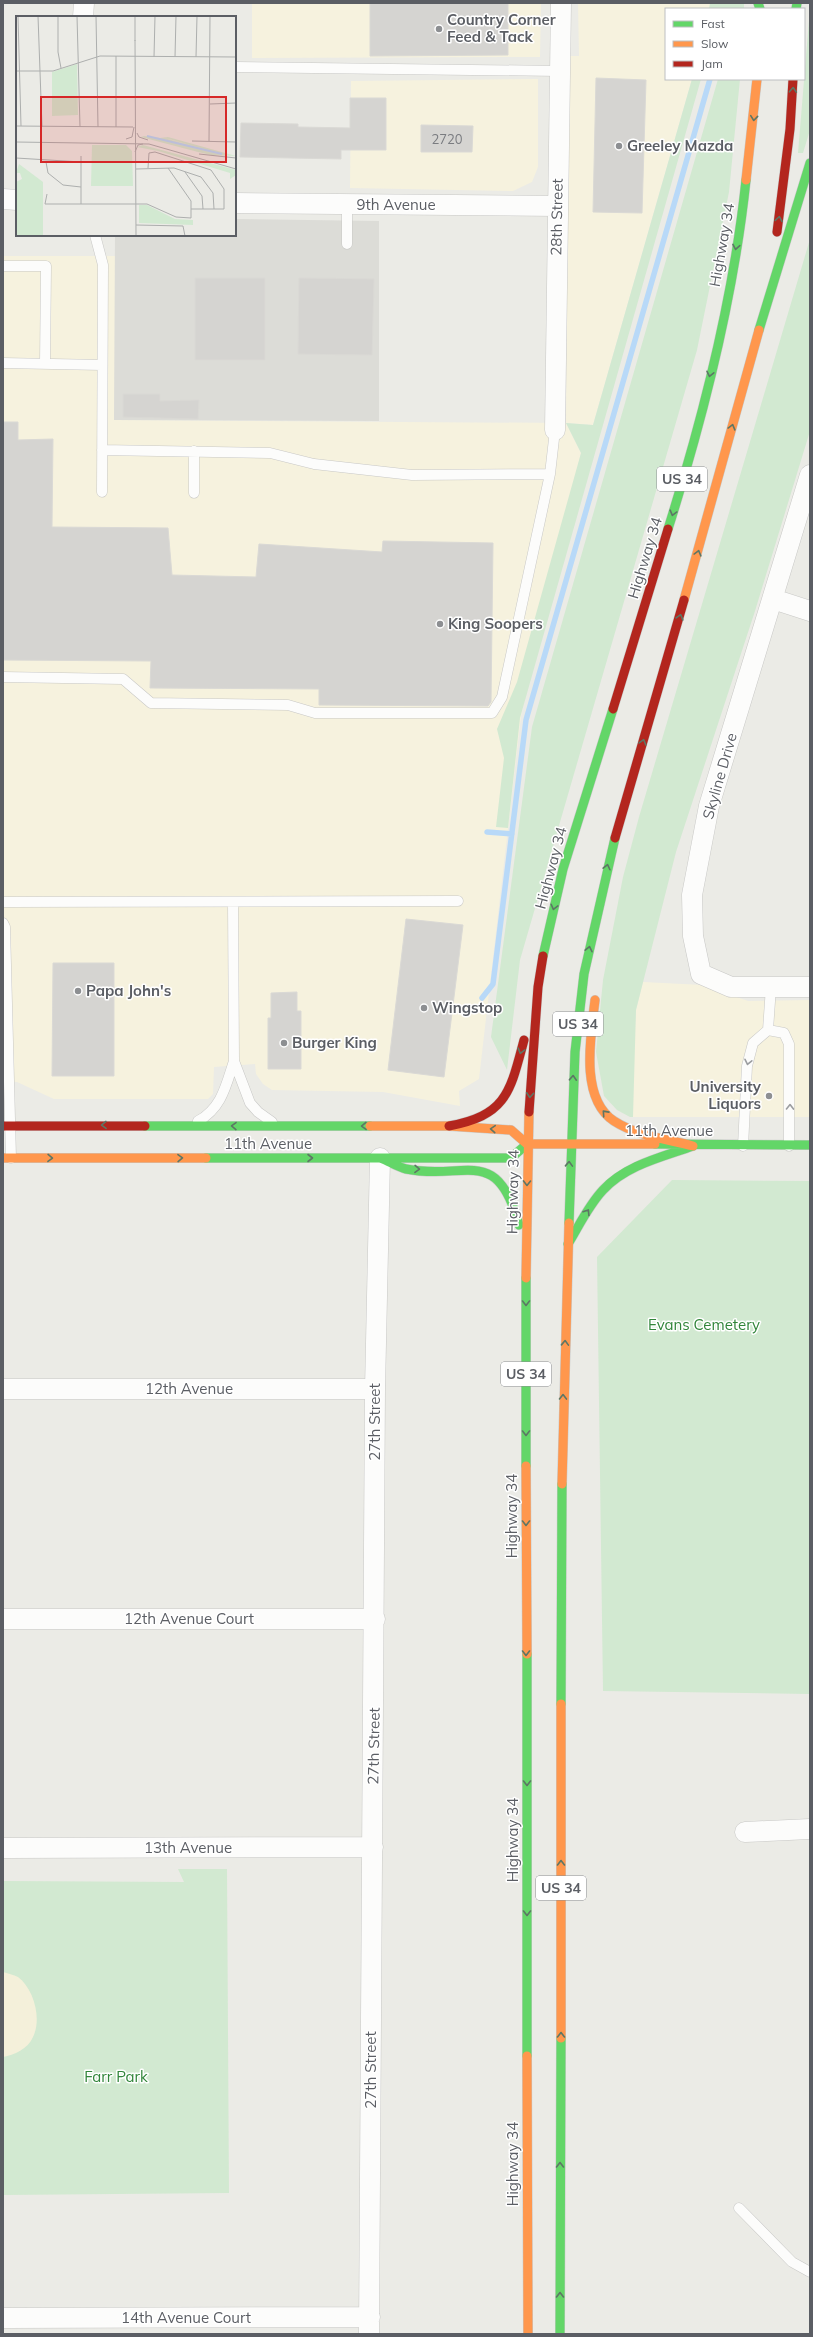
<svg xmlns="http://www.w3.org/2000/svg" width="813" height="2337" font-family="Mulish,sans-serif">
  <rect width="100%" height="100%" fill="#ebebe6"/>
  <path fill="#f6f2de" d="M252,3H541L540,57L252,58Z
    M578,3H723L709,9H666V79H692L593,425L566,423L581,453L521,716L479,1079L459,1091L460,1106L383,1092L272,1090L263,1084L256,1074L255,1064L214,1067L213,1094L208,1099H54L17,1082L3,1081V256H115V420L566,423L569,56H579Z
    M538,79V167L532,182L513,191L350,188L351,81Z
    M643,982L703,985L748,1001L810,1000V1117H630L636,1010Z"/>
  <path fill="#dcdcd7" d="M235,219L379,221V421L114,420L115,235H235Z"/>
  <path fill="#d2e9d1" d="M710,3H744V9H709Z
    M810,8V130L803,153H798Z
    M692,79H701L520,718L508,828L496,827L504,758L497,729L517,682L581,453L566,423L593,425Z
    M718,79H740L729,192L697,350L520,960L507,1070L491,1037L532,727Z
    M810,239V431L755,611L676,852L636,1010L633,1117H630L617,1110L604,1096L596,1052L603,980L623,877L639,817Z
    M672,1180L810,1181V1694L603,1691L597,1257Z
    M178,1869H227L229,2193L3,2195V1881L184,1882Z"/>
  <path fill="#f4f0da" d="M3,1972C7,1973 14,1975 18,1977C34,1989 42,2019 33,2037C28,2049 14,2055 3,2057Z"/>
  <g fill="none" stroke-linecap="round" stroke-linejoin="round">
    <path stroke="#b8d9f8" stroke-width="5.5" d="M487,832L512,834
      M482,998L493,984L526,720L710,79"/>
  </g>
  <path fill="#d5d4d1" stroke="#dad9d5" d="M370,3H508V55L370,56Z
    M596,78L646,80L642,213L593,212Z
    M350,98H386V150H341V159L240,157L241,123L298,124V127L350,128Z
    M421,125L473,126L472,152H421Z
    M195,278H265V360H195Z
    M299,278L374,279L372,355L298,354Z
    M123,394H160V401L199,400L198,419L123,417Z
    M3,422H18V440L53,439L52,527L168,528L172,575L256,577L259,544L382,552L383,541L493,543L491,702L488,706L319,705V689L150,688L151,661L3,660Z
    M406,919L463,925L444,1077L388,1070Z
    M53,963H114V1076H52Z
    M297,992V1011H301V1069H268V1018H271V993Z"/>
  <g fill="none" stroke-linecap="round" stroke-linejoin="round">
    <defs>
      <path id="lane" d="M235,67L559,71
        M347,205V244
        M95,235L103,265L102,492
        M3,266H46L45,364
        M3,363L102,365
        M102,450L270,453L314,464L412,475L550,474
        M194,493V451
        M3,677L123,679L151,703L288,705L315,713H492L502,697L550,474L555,430
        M3,902L458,901
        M233,902L234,1061L250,1103L258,1112L272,1122
        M3,923L5,927L11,1158
        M768,1030L771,987
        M198,1121C222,1108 226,1085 234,1061
        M743,1146L747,1066L753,1043L768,1030L784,1033L789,1044V1146
        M739,2208L792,2262L810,2272"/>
      <path id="street" d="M83,17L84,3
        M3,199L17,200
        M235,203L557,206
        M555,430L561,3
        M810,475L709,806L692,895L693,936L701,974L731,987H810
        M773,599L810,611
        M3,1389H375
        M3,1619H375
        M745,1832L810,1829
        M3,1848L373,1847
        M3,2318L370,2317
        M369,2334L375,1389L380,1158"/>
      <path id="fast" d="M758,3L760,9
        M796,9L797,3
        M759,330L810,163
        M668,529C703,418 734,295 746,180
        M543,956L563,869L613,709
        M145,1126H370
        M655,1144L810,1145
        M206,1158H511L527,1144
        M380,1158C389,1161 397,1167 406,1169C465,1181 497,1143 519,1225
        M569,1223L575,1052L584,974L615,838
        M568,1244C579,1226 588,1206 603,1190C626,1165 662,1157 693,1146
        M526,1278V1466
        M527,1654V2056
        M561,1704L562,1484
        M560,2334L561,2038"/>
      <path id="slow" d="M746,180L757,79
        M684,600L759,330
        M595,1000C591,1035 579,1098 614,1121C637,1136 667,1139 693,1146
        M370,1126H449L511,1130L527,1144H655
        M3,1158H206
        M526,1278L529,1112
        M526,1466L527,1654
        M562,1484L569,1223
        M561,2038V1704
        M527,2056L528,2334"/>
      <path id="jam" d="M777,232L790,129L793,79
        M613,709L668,529
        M615,838L684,600
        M529,1112L538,987L543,956
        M3,1126H145
        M449,1126C507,1115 510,1092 524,1040"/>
    </defs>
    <use href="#lane" stroke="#c8c8c6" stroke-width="11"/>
    <use href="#street" stroke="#c8c8c6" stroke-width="21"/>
    <use href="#fast" stroke="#c8c8c8" stroke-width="10"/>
    <use href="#slow" stroke="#c8c8c8" stroke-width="10"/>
    <use href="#jam" stroke="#c8c8c8" stroke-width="10"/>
    <use href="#lane" stroke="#fcfcfb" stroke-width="10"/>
    <use href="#street" stroke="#fcfcfb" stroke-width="20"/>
    <use href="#fast" stroke="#63d668" stroke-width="9"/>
    <use href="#slow" stroke="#ff974d" stroke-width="9"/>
    <use href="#jam" stroke="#b3261e" stroke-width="9"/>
  </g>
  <defs><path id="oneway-chevron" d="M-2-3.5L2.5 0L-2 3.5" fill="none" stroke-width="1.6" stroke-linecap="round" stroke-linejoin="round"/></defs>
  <g stroke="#5d7665">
    <use href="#oneway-chevron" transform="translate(793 90) rotate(-87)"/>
    <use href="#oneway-chevron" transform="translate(754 118) rotate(96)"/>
    <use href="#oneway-chevron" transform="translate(779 219) rotate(-81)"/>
    <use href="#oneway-chevron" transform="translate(736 247) rotate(100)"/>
    <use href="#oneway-chevron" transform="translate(710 374) rotate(102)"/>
    <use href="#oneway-chevron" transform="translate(732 427) rotate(-75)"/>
    <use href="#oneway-chevron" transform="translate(673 513) rotate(105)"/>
    <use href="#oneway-chevron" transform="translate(698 553) rotate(-75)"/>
    <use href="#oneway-chevron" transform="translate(680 617) rotate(-74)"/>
    <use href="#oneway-chevron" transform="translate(643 742) rotate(-74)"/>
    <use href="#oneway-chevron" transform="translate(607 867) rotate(-77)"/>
    <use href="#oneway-chevron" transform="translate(554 907) rotate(104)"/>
    <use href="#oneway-chevron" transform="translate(589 949) rotate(-78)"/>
    <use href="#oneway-chevron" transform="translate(521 1051) rotate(105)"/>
    <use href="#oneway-chevron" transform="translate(573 1078) rotate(-87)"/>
    <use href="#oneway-chevron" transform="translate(530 1095) rotate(94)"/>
    <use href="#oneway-chevron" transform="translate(605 1113) rotate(-132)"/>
    <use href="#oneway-chevron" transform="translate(104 1125) rotate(179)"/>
    <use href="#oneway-chevron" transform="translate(234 1126) rotate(-179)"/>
    <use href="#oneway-chevron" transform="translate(364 1126) rotate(179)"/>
    <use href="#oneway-chevron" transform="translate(493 1129) rotate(-176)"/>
    <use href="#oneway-chevron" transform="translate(50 1158) rotate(1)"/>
    <use href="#oneway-chevron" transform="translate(180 1158) rotate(-1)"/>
    <use href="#oneway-chevron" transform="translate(310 1158)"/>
    <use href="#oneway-chevron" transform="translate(569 1164) rotate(-88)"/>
    <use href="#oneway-chevron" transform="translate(417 1169) rotate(1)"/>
    <use href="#oneway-chevron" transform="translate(527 1183) rotate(91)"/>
    <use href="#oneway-chevron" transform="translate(587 1212) rotate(-58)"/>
    <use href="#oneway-chevron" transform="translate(526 1303) rotate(90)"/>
    <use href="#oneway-chevron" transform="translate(565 1343) rotate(-88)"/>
    <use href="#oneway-chevron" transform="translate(563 1397) rotate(-89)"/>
    <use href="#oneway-chevron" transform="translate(526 1433) rotate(90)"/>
    <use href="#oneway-chevron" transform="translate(526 1523) rotate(90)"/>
    <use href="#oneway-chevron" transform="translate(526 1653) rotate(90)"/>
    <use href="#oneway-chevron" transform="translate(527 1783) rotate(90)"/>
    <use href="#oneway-chevron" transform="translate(561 1863) rotate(-90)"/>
    <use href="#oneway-chevron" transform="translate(527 1913) rotate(90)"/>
    <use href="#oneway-chevron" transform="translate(561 2035) rotate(-90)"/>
    <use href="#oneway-chevron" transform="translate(560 2165) rotate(-90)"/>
    <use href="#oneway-chevron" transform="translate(560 2295) rotate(-90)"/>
  </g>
  <g stroke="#9b9da0">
    <use href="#oneway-chevron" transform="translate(748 1062) rotate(102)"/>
    <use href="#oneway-chevron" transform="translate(790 1107) rotate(-89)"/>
  </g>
  <g fill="#8d8f92" stroke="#fff" stroke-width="1.5">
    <circle cx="439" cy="29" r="4"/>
    <circle cx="619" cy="146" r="4"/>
    <circle cx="440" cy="624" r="4"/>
    <circle cx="78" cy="991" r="4"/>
    <circle cx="424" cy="1008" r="4"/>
    <circle cx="284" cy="1043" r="4"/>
    <circle cx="769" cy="1096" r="4"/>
  </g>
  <g text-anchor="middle" stroke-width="3" stroke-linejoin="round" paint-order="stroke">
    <g font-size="13" fill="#7a7c80">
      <text x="447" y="144">2720</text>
    </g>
    <g fill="#fff" stroke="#8c8e92" stroke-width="1">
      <rect x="657" y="467" width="50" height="24" rx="3"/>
      <rect x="553" y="1012" width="50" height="24" rx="3"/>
      <rect x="501" y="1362" width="50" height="24" rx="3"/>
      <rect x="536" y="1876" width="50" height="24" rx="3"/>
    </g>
    <g font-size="14" font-weight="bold" fill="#5b5e64">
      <text x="682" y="484">US 34</text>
      <text x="578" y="1029">US 34</text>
      <text x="526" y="1379">US 34</text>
      <text x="561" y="1893">US 34</text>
    </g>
    <g font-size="15" font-weight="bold" fill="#5b5e64" stroke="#fff" text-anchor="start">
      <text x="447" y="25">Country Corner<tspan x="447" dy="17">Feed &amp; Tack</tspan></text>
      <text x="627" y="151">Greeley Mazda</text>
      <text x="448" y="629">King Soopers</text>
      <text x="86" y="996">Papa John's</text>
      <text x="432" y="1013">Wingstop</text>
      <text x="292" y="1048">Burger King</text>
      <text x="761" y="1092" text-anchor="end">University<tspan x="761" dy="17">Liquors</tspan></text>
    </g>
    <g font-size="15" fill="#5b5e64" stroke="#fff">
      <text x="396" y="210">9th Avenue</text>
      <text transform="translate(557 217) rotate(-89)" y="5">28th Street</text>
      <text transform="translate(722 245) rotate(-80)" y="5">Highway 34</text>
      <text transform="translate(645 558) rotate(-73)" y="5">Highway 34</text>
      <text transform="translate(720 776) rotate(-74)" y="5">Skyline Drive</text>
      <text transform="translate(551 868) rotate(-75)" y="5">Highway 34</text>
      <text x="669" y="1136">11th Avenue</text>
      <text x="268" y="1149">11th Avenue</text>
      <text transform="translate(513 1192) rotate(-89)" y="5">Highway 34</text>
      <text x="189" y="1394">12th Avenue</text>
      <text transform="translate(375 1422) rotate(-90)" y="5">27th Street</text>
      <text transform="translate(512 1516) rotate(-90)" y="5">Highway 34</text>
      <text x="189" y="1624">12th Avenue Court</text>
      <text transform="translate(374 1746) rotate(-89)" y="5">27th Street</text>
      <text transform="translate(513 1840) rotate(-90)" y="5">Highway 34</text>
      <text x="188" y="1853">13th Avenue</text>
      <text transform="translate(371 2070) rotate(-90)" y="5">27th Street</text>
      <text transform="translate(513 2164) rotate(-90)" y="5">Highway 34</text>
      <text x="186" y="2323">14th Avenue Court</text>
    </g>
    <g font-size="15" fill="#31853a" stroke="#fff">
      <text x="704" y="1330">Evans Cemetery</text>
      <text x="116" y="2082">Farr Park</text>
    </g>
  </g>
  <g transform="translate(16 16)">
    <rect width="220" height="220" fill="#ebebe6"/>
    <path d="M61,48L62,99L36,100V56ZM128,120L152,123L208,139L153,123L144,122L152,121L220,140L195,139L182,136L125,121ZM76,129H110L116,135L117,170H75ZM127,129L220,154V159L214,163V157L142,135L121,131ZM3,148L27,166V220H0V166L6,163L4,157H0ZM123,189H131L159,203L177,204V209L123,207Z" fill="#d2e9d1"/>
    <path fill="none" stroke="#b8d9f8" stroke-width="2" d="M131,120L206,138"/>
    <path fill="none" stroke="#adafae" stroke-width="1" d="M2,0L5,110M22,0L26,111M42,0V36L45,52M61,0L64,111M80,0L82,111M119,24L120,220M119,25V0M100,40V111M138,41L139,0M159,41L160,0M180,41L181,0M0,55H37L84,40L220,41M194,88L220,87M0,110L117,111M121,117L123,121L132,124M110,123L116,121L118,111M176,125L220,126M193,125L194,0M0,126L133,128L220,153M119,136L122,129L127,128M183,138L220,142M65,140V188M0,142L65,146M30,146L32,157L47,169L65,171M132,152L133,137L139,136L195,154L208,173V193H175M120,153L158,152L185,161L197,177L198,193M169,156L186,180L187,193M31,178L29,188H131L160,201L175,202V185L152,152M120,209L167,210L169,220"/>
    <path fill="#d62828" fill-opacity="0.15" stroke="#d62828" stroke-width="2" d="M25,81H210V146H25Z"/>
    <rect width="220" height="220" fill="none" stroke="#5b5e64" stroke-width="2"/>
  </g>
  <rect width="813" height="2337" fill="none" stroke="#5b5e64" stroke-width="8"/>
  <rect x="665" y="8" width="140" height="72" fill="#ffffff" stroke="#bdbfc1"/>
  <rect x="673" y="21" width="20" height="6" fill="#63d668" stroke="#bdbfc1"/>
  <text x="701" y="28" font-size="12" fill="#5b5e64">Fast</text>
  <rect x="673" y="41" width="20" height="6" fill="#ff974d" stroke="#bdbfc1"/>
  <text x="701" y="48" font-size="12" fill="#5b5e64">Slow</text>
  <rect x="673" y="61" width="20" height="6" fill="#b3261e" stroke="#bdbfc1"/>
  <text x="701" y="68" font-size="12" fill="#5b5e64">Jam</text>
</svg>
